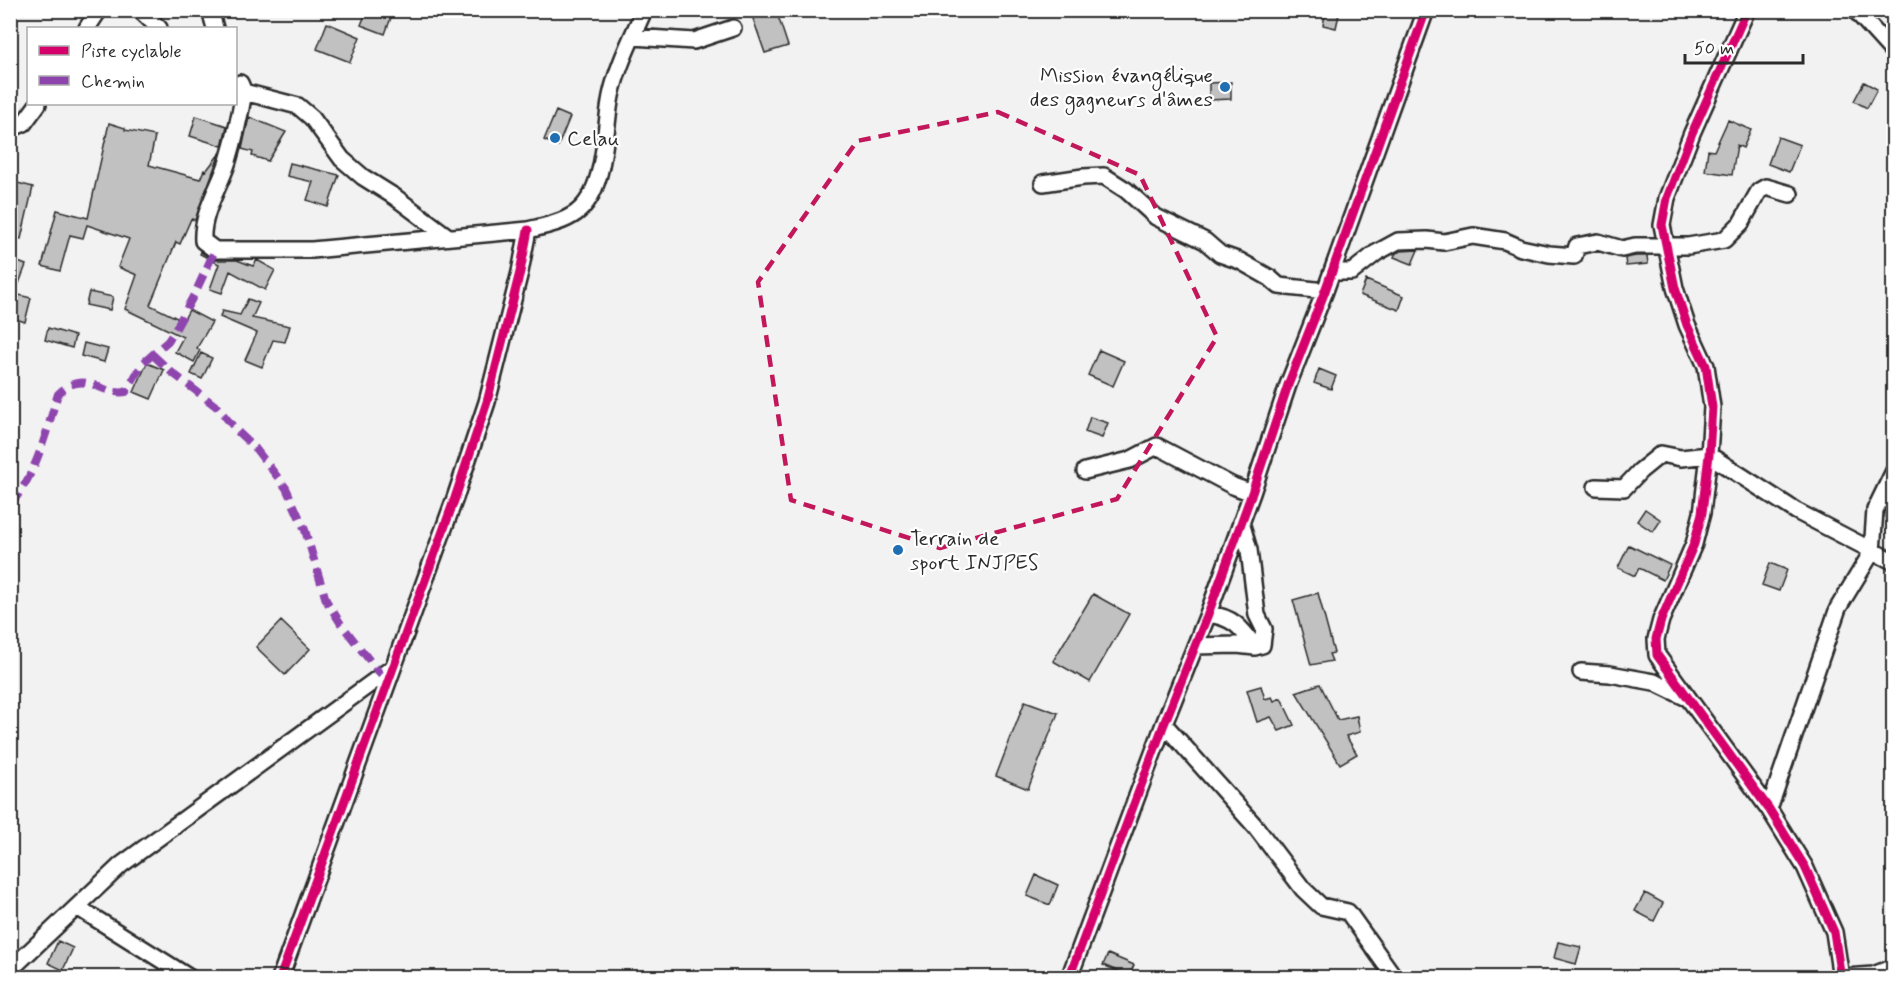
<svg xmlns="http://www.w3.org/2000/svg" width="1904" height="988" font-family="Mynerve,sans-serif">
  <rect width="100%" height="100%" fill="#f2f2f2"/>
  <filter id="ink" filterUnits="userSpaceOnUse"><feTurbulence type="fractalNoise" baseFrequency=".0167" numOctaves="2"/><feDisplacementMap in="SourceGraphic" scale="12" xChannelSelector="R" yChannelSelector="G"/><feConvolveMatrix kernelMatrix="1 2 1 2 8 2 1 2 1" color-interpolation-filters="sRGB"/></filter>
  <g filter="url(#ink)">
    <path fill="#c1c1c1" stroke="#2b2b2b" stroke-width="1.5" d="M367,10H381L392,15L385,34L361,25Z
      M750,10H776L788,46L765,53Z
      M1326,10H1340L1336,28L1323,25Z
      M327,23L360,37L350,62L317,49Z
      M1231,82V99L1209,100V83Z
      M1864,82L1877,89L1867,108L1854,101Z
      M556,111L570,117L558,146L544,140Z
      M196,116L227,126L222,146L190,136Z
      M249,117L286,132L268,161L252,156L253,152L242,149Z
      M1728,120L1751,130L1743,148L1737,145L1732,175L1705,171L1708,150L1714,151Z
      M109,123L125,128V130L155,136L149,165L200,179L204,170L206,171L220,153L195,220L191,219L180,244L176,242L150,305L183,321L189,310L212,322L197,348L200,350L194,362L175,352L183,337L125,309L137,275L118,267L129,239L87,225L83,238L70,235L60,271L42,266L57,210L88,218Z
      M1778,137L1800,145L1789,172L1768,164Z
      M290,163L339,175L328,207L307,200L313,182L287,176Z
      M10,181L33,187L21,239L10,237Z
      M1418,250L1412,264L1394,257L1396,253L1401,251Z
      M201,252L214,260H237L253,266L257,260L275,270L265,290L230,271L222,293L210,289L219,264L200,254Z
      M1636,256H1647L1648,264L1626,266L1625,258Z
      M10,259L26,265L15,294L31,298L25,322L10,317Z
      M1366,280L1404,296L1399,310L1360,295Z
      M89,292L113,297L110,310L86,305Z
      M248,299L259,303L252,318L290,326L285,342L273,340L262,367L245,360L257,333L220,317L222,311L240,315Z
      M48,328L75,336L72,348L45,340Z
      M84,343L108,349L104,362L81,356Z
      M1099,350L1124,361L1113,386L1088,375Z
      M201,353L212,358L202,379L191,374Z
      M147,363L164,370L151,399L134,392Z
      M1319,369L1336,376L1331,389L1314,383Z
      M1090,417L1108,423L1102,438L1085,432Z
      M1645,509L1661,520L1653,532L1637,521Z
      M1629,545L1670,565L1663,580L1639,568L1635,576L1618,568Z
      M1770,563L1787,570L1779,591L1762,585Z
      M1318,593L1334,653L1329,654L1332,661L1311,665L1293,600Z
      M1093,594L1129,614L1090,682L1053,661Z
      M281,621L310,649L285,675L256,647Z
      M1320,684L1338,720L1357,716L1360,732L1346,736L1357,754L1340,764L1296,692Z
      M1261,686L1265,699L1272,697L1274,701L1281,698L1294,725L1279,731L1271,717L1257,722L1247,690Z
      M1025,701L1058,713L1028,789L996,776Z
      M1036,875L1058,885L1050,905L1027,896Z
      M1645,893L1663,903L1654,921L1635,911Z
      M58,941L73,948L63,970L48,963Z
      M1558,942L1581,947L1576,964L1554,958Z
      M1108,954L1134,965L1129,976L1103,965Z"/>
    <g fill="none" stroke-linecap="round" stroke-linejoin="round">
      <defs>
        <path id="street" d="M140,10L159,28
          M210,10L215,28
          M1747,10L1692,133L1667,198L1662,225L1675,288L1687,325L1706,366L1712,407L1709,455L1702,513L1694,544L1661,620L1656,639L1657,655L1769,809L1805,867L1834,932L1841,978
          M1855,10L1894,53
          M87,28L99,10
          M633,37L694,41L733,28
          M240,83L244,92L298,106L312,118L342,159L363,177L395,197L447,236
          M236,85L244,92C240,115 235,138 228,161C220,187 201,213 203,241L215,250H312L528,230C544,226 562,223 576,213C607,190 604,130 611,96C617,67 632,38 644,10
          M10,129L24,123L38,104
          M1043,183L1083,177L1104,176L1126,190L1156,217L1205,241L1220,254L1240,261L1270,278L1279,286L1325,291
          M1332,272H1352L1376,253L1398,241L1427,240L1444,242L1473,236L1505,241L1521,248L1549,254L1574,256L1577,246L1598,242L1622,249L1635,246H1688L1724,240L1741,223L1759,191L1766,187L1790,194
          M1085,471L1130,460L1157,446L1233,486L1252,493
          M1596,487L1624,488L1640,471L1661,454L1681,458L1709,455L1796,511L1894,562
          M1208,614C1233,617 1241,627 1255,647L1262,645L1264,629L1257,615L1249,550L1241,522
          M1195,646L1237,645L1255,647
          M1581,672L1610,674L1654,682L1685,697
          M1164,724L1255,826L1303,889L1321,906L1348,912L1395,978
          M1769,809L1838,608L1872,552L1875,510L1894,471
          M77,907L190,978
          M10,970L121,865L392,668
          M280,978L455,498L487,402L520,272L528,230
          M1069,978L1164,724L1208,614L1252,493L1288,385L1325,291L1426,10
          M1832,978L1873,975L1894,967"/>
      </defs>
      <use href="#street" stroke="#2b2b2b" stroke-width="20"/>
      <use href="#street" stroke="#fff" stroke-width="15"/>
      <path stroke="#8e44ad" stroke-width="8" stroke-dasharray="15 8" stroke-linecap="butt" d="M153,355L170,371L217,407L238,432L255,448L286,488L305,530L326,600L341,624L381,675
        M10,505C37,474 46,432 58,394C85,367 99,396 126,392L142,364L168,341L174,332L196,291L215,250"/>
      <defs>
        <path id="cycleway" d="M1747,10L1692,133L1667,198L1662,225L1675,288L1687,325L1706,366L1712,407L1709,455L1702,513L1694,544L1661,620L1656,639L1657,655L1769,809L1805,867L1834,932L1841,978
          M280,978L455,498L487,402L520,272L528,230
          M1069,978L1164,724L1208,614L1252,493L1288,385L1325,291L1426,10"/>
      </defs>
      <use href="#cycleway" stroke="#fff" stroke-width="13"/>
      <use href="#cycleway" stroke="#d6006c" stroke-width="9"/>
    </g>
  </g>
  <path fill="none" stroke="#c2185b" stroke-width="4.5" stroke-dasharray="12 8" stroke-linejoin="round" d="M998,112L1140,175L1217,337L1117,499L940,548L791,500L758,282L857,141Z"/>
  <g fill="#1f6fb2" stroke="#fff" stroke-width="2">
    <circle cx="1225" cy="87" r="6"/>
    <circle cx="555" cy="138" r="6"/>
    <circle cx="898" cy="550" r="6"/>
  </g>
  <g text-anchor="middle" stroke-width="4.5" stroke-linejoin="round" paint-order="stroke">
    <g font-size="21" fill="#2b2b2b" stroke="#fff" text-anchor="start">
      <text x="1213" y="82" text-anchor="end">Mission évangélique<tspan x="1213" dy="24">des gagneurs d'âmes</tspan></text>
      <text x="567" y="145">Celau</text>
      <text x="910" y="545">Terrain de<tspan x="910" dy="24">sport INJPES</tspan></text>
    </g>
  </g>
  <rect width="1904" height="988" fill="none" stroke="#fff" stroke-width="36"/>
  <rect x="18" y="18" width="1868" height="952" fill="none" stroke="#2b2b2b" stroke-width="2" filter="url(#ink)"/>
  <rect x="27" y="27" width="210" height="78" fill="#ffffff" stroke="#aaaaaa" stroke-width="1.5"/>
  <rect x="39" y="46" width="30" height="9" fill="#d6006c" stroke="#aaaaaa" stroke-width="1.5"/>
  <text x="81" y="57" font-size="18" fill="#2b2b2b">Piste cyclable</text>
  <rect x="39" y="76" width="30" height="9" fill="#8e44ad" stroke="#aaaaaa" stroke-width="1.5"/>
  <text x="81" y="87" font-size="18" fill="#2b2b2b">Chemin</text>
  <path d="M1685 54v9h118v-9" fill="none" stroke="#2b2b2b" stroke-width="3"/>
  <text x="1694" y="54" font-size="18" fill="#2b2b2b" stroke="#ffffff" stroke-width="4.5" paint-order="stroke">50 m</text>
</svg>
